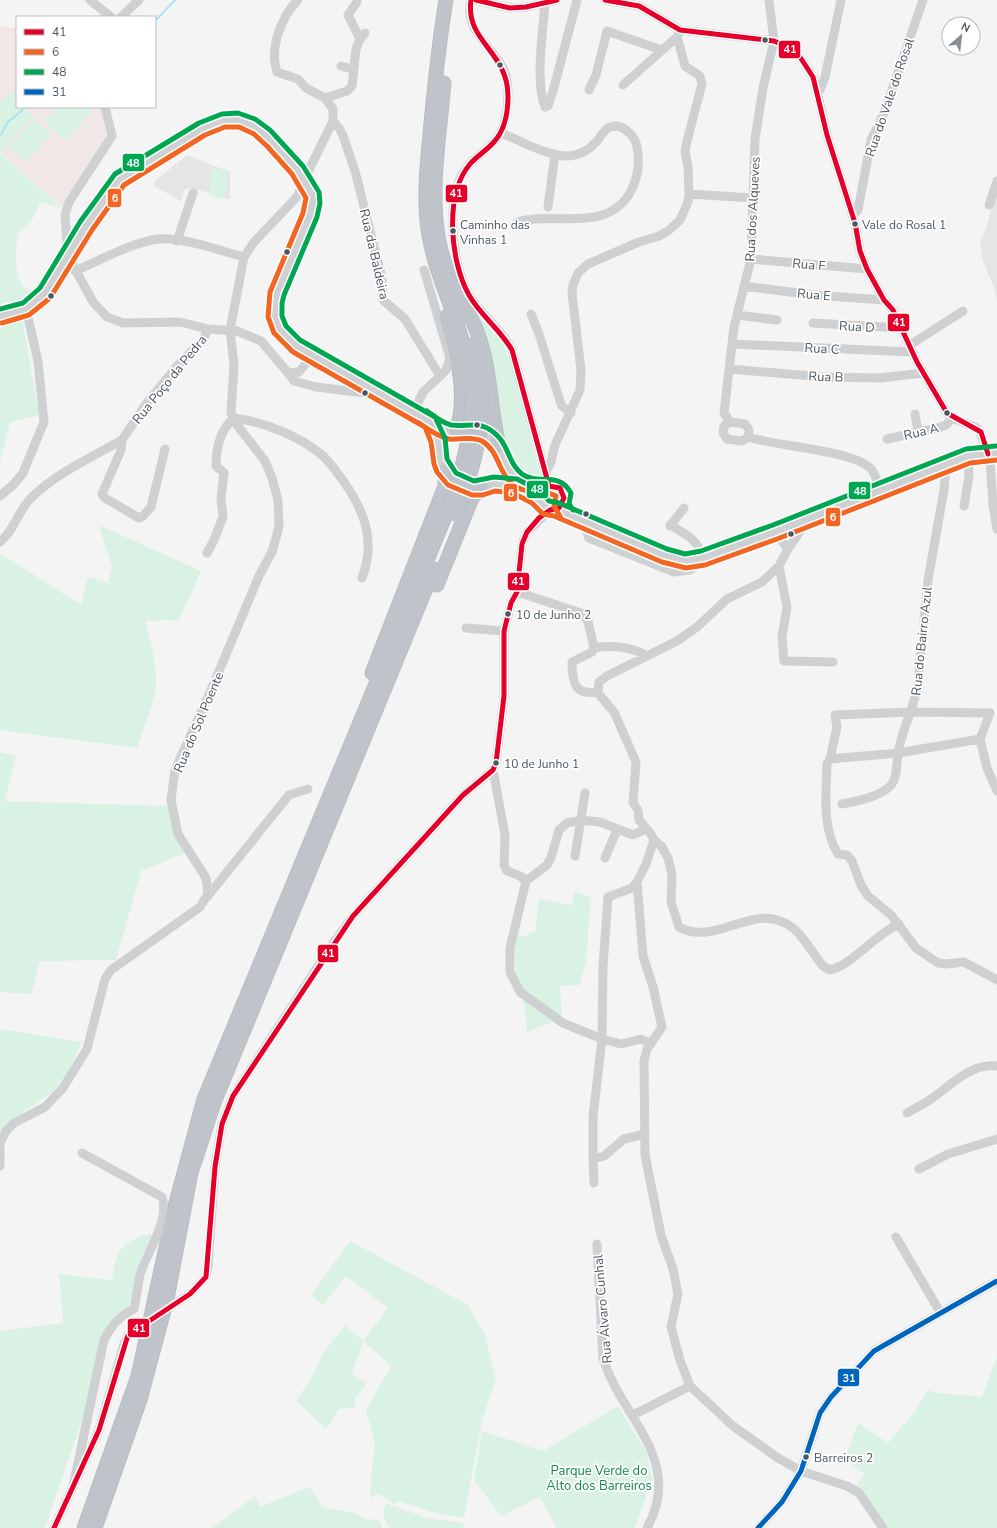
<svg xmlns="http://www.w3.org/2000/svg" width="997" height="1528" font-family="'Nunito Sans',sans-serif">
  <rect width="100%" height="100%" fill="#f4f4f4"/>
  <path fill="#e6e5e6" d="M187,155L230,172V199L209,196V193L191,188L184,190L181,201L154,186L156,180Z
    M997,186V300L994,288L983,261L980,242L987,226Z"/>
  <path fill="#f1e7e6" d="M0,26L17,29V107H101L106,133L105,139L65,199L62,207L0,152Z"/>
  <path fill="#d9f2e3" d="M17,89V107H30L27,111L33,116L0,153V102Z
    M57,107H92L94,108L66,141L44,122Z
    M34,119L51,134L26,162L9,148Z
    M0,153L62,208L41,202L32,220L17,234C17,250 10,288 33,291L35,295L24,305L0,311Z
    M212,169L228,171L225,198L209,196Z
    M482,316L504,342L503,344L508,357L511,358L531,436L530,437L541,478L539,482C515,485 512,461 505,445L476,318Z
    M22,318L39,415L10,422L0,462V324Z
    M99,525L201,571L179,620L145,621C150,640 156,659 156,679C156,702 144,726 137,748L0,730V553L81,605L88,577L108,583L112,567Z
    M0,752L16,756L5,801L168,806L185,853L141,871L116,960L40,961L31,994L0,992Z
    M575,891L591,898L586,961L580,985L560,986L562,1018L527,1032L524,999L516,973L515,949L518,935L528,937L529,932L535,933L539,899L572,905Z
    M0,1029L82,1042L66,1076L53,1092L12,1120L0,1137Z
    M150,1234L152,1236L140,1259L129,1308L111,1322L88,1403L45,1528H0V1331L63,1323L59,1274L112,1280C114,1273 114,1263 117,1256C121,1245 139,1235 150,1234Z
    M350,1241L468,1305L485,1335L496,1380L482,1420L464,1518L438,1514L398,1501L395,1504L378,1494L371,1498L370,1490L375,1444L366,1410L391,1366L363,1341L352,1374L367,1383L355,1398V1408L339,1409L326,1429L296,1401L313,1375L324,1352L345,1325L363,1341L388,1308L346,1276L323,1305L311,1295Z
    M997,1357V1528H887L861,1491L856,1486L865,1474L845,1459L858,1423L888,1443L916,1410L927,1390L938,1393L982,1397Z
    M618,1406L646,1452L652,1478L635,1528H557L540,1497L501,1516L474,1480L482,1431L543,1451Z
    M310,1487L322,1507L355,1513L366,1519L379,1520L383,1528H212L255,1496L260,1507Z
    M386,1503L427,1518L464,1523L463,1528H390C382,1519 382,1514 386,1503Z"/>
  <g fill="none" stroke-linecap="round" stroke-linejoin="round">
    <path stroke="#aee2f0" stroke-width="2" d="M155,21L175,0
      M0,136L8,122L26,107"/>
    <defs>
      <path id="highway" d="M446,0C439,41 435,82 431,123C428,158 423,194 428,229C433,266 449,298 460,333C466,351 469,370 472,389
        M444,83C440,133 430,186 438,236C442,263 455,291 464,317
        M464,305C493,353 487,394 499,446
        M446,317C456,352 469,395 456,431
        M473,345L481,389
        M437,585L472,498L482,488
        M372,673L445,486V471
        M84,1528L138,1376L174,1210L204,1099L447,512
        M95,1528L140,1400L167,1299L191,1173L214,1103L434,569"/>
    </defs>
    <use href="#highway" stroke="#b9bec3" stroke-width="15"/>
    <path stroke="#ced0d2" stroke-width="9" d="M90,0L111,17
      M298,0C281,17 269,49 277,72L298,79L306,88L325,98L333,109V121L304,180
      M471,0C464,27 487,43 500,63C506,71 508,84 508,95C508,109 505,130 495,141C487,149 477,156 469,165C443,193 452,265 469,295C481,315 502,329 512,350L549,486
      M476,0L510,8L526,7L557,0
      M605,0L639,6L680,30L774,41L787,47L800,57L813,77L817,91L827,135L855,223L860,251L867,269L884,300L893,310L917,362L947,413L952,418L977,428L980,432L990,460L993,505L997,529
      M357,2L348,15L360,39
      M545,3C543,30 535,83 545,107L548,106L553,91L577,0
      M121,17L139,0
      M341,66L353,69
      M623,85L677,37L679,33
      M589,90L596,75L607,31L662,50
      M817,91L820,90L825,77L841,0
      M325,98L347,91L352,86L356,49L360,39L365,33
      M105,107L112,136L69,202L65,215L68,256L93,302L107,317L123,323L180,322L208,329L237,331L261,341L288,373L299,372L313,355
      M333,121L339,128L343,136L355,171L382,278L383,300L405,319L440,376L423,392L414,411
      M501,133C519,140 547,156 567,156C576,156 588,151 594,144C602,137 604,125 617,126C627,128 635,137 637,147C640,162 638,177 631,191C608,234 555,211 517,222
      M689,194L753,198
      M989,205L997,181
      M548,207L555,154
      M852,215L858,210L871,140L884,113L923,0
      M177,241L193,193
      M751,259L867,269
      M424,270L450,358L446,370L440,376
      M75,271C101,260 132,242 159,239C182,237 221,251 244,257
      M744,286L813,295L884,300
      M531,314L539,334L560,401L562,406L571,413
      M737,315L777,320
      M0,316L26,309L45,293L86,226L119,180L202,129C213,124 225,118 237,120C245,121 253,125 260,130C271,138 309,181 312,194C314,201 312,208 310,215L277,293C271,317 276,332 296,346L430,422L453,432
      M813,323L902,328
      M732,344L912,352
      M910,345L963,311
      M729,369L824,377L880,378L923,373
      M288,373L294,381L316,387L365,393L378,397L385,396
      M915,414L918,431
      M234,418C264,422 300,436 323,456C331,463 337,473 344,482C365,512 376,542 362,578
      M430,422L440,448
      M730,422L724,413L734,327L751,259L755,139L763,88L774,41L769,0
      M730,422L745,424L749,430L748,437L742,441L727,439L723,433L724,426Z
      M464,430C474,431 483,432 491,438C507,450 511,480 487,487C448,498 415,436 464,430Z
      M748,437C773,446 857,450 872,470C875,475 878,483 880,489
      M887,439L938,428L946,425L952,418
      M165,449L151,507L142,517L139,518L105,498L102,494L121,450L122,440L146,404L178,365L203,340L208,329
      M504,463C515,480 525,487 545,487
      M545,473L551,462L555,445L580,390L581,370L572,293L573,285L578,273L588,264L639,242L659,236L668,231L680,220L688,202L689,194L688,167L685,151L687,141L702,84L700,76L685,66L677,37
      M494,484C511,485 526,488 540,500
      M540 498a12 12 0 1 1 24 0a12 12 0 1 1-24 0Z
      M0,496L13,485L23,473L44,422L38,361L26,309
      M964,506L969,476L968,456
      M556,509L665,556L685,561L703,558L775,532L940,466L968,456L997,453
      M810,517L788,549L779,566L762,582L727,599L697,627L677,641L607,676L599,682L598,693L614,712L636,762L633,803L638,810L639,820L650,833L654,840L646,864L637,882L643,956L653,987L662,1027L647,1049L644,1061L645,1155L661,1235L673,1269L678,1294L671,1327L680,1360L690,1386L733,1426L778,1458L801,1471L847,1486L859,1493L883,1528
      M591,525L587,533L589,538L674,572L690,570L703,558
      M670,525C685,534 699,540 703,558
      M670,526L684,508
      M775,532L788,549
      M0,542C15,530 18,510 32,497C57,473 92,457 122,440
      M207,553L214,540L223,517L221,499L224,473L216,466C216,448 220,430 234,418
      M779,566L787,607L782,637L784,661L833,662
      M517,592L581,613L588,621L594,648
      M466,628L504,631
      M594,648L592,652L572,662C572,671 573,688 582,691C587,693 593,692 598,693
      M594,648C612,645 631,647 647,656
      M980,739L898,753L830,759L827,764C826,793 822,829 838,854L847,855L852,861L861,885L868,896L891,915L916,948L938,963L946,964L964,962L997,980
      M830,759L837,727L835,715L911,712L990,713L980,739L987,768L997,791
      M493,770L505,835L504,865L507,871L520,876L526,881L547,865L551,858L559,830L567,823L581,820L600,822L633,835L646,829
      M842,804C857,801 875,798 888,788C898,780 896,766 898,754C901,730 915,708 918,683L928,580L944,490L945,477L940,466
      M654,840L662,847L668,858L672,875L671,902L679,927C718,948 755,898 793,928C805,938 813,954 823,966L830,970C854,964 875,934 899,924
      M575,856L585,793
      M605,858L617,830
      M526,881L510,948V972L520,992L563,1023L602,1039L621,1044L641,1039L651,1044
      M207,897L289,795L308,789
      M907,1113C915,1108 924,1104 931,1099C952,1085 970,1063 997,1066
      M593,1159V1117L602,1039L603,966L608,897L632,888L637,882
      M0,1166V1143L6,1131L14,1123L45,1107L63,1088L87,1049L105,979L111,970L200,907L208,894L206,878L178,834L171,800L175,770L214,683L259,576L272,552L279,527L278,500L272,478L265,461L237,425L231,413L234,365L230,330L244,257L254,242L296,198L305,181
      M919,1169L948,1154L997,1139
      M594,1183L593,1159L604,1156L624,1139L645,1134
      M896,1237L940,1312
      M597,1244L603,1358C621,1418 685,1459 647,1528
      M190,1294L206,1277L208,1266L215,1167L222,1124L233,1096L334,942L353,916L463,795L493,770L496,763L504,696V631L511,603L517,592L522,544L527,532L550,510
      M633,1415L690,1386
      M73,1486L104,1340C112,1325 119,1316 134,1309C136,1298 138,1286 140,1275C147,1250 170,1223 162,1197L82,1153
      M54,1528L99,1430L124,1344L128,1335L135,1329
      M758,1528L782,1502L801,1471L820,1413L831,1397L874,1351L997,1281"/>
    <use href="#highway" stroke="#bec4c9" stroke-width="13"/>
    <defs>
      <path id="highway-bridge" d="M447,512C462,471 473,433 472,389
        M455,515C472,474 484,434 481,389"/>
    </defs>
    <use href="#highway-bridge" stroke="#b9bec3" stroke-width="15" stroke-linecap="butt"/>
    <path stroke="#ced0d2" stroke-width="9" d="M135,1329L190,1294"/>
    <use href="#highway-bridge" stroke="#bec4c9" stroke-width="13"/>
    <defs>
      <path id="bus-1" d="M476,0L510,8L526,7L557,0
        M605,0L639,6L680,30L774,41L787,47L800,57L813,77L827,135L855,223L860,251L867,269L884,300L893,310L917,362L947,413L981,432L988,454
        M54,1528L99,1430L128,1335L190,1294L206,1277L215,1167L222,1124L233,1096L353,916L463,795L493,770L496,763L504,696V631L511,603L517,592L522,544L527,532L539,518L550,510L559,508L564,498L560,488L549,486L512,350C500,329 480,315 469,295C450,261 444,195 470,164C477,156 487,150 494,142C505,130 508,111 508,96C508,51 465,42 471,0"/>
      <path id="bus-2" d="M2,323L29,315L50,298L92,230L124,185L205,135L225,127H239L254,134L267,146L292,174L306,198L303,213L270,292L268,317L274,333L293,352L425,427L431,442L434,464L437,472L448,485L472,495H483L495,491L513,493L532,503L543,514L554,516L662,562L686,568L705,565L777,539L970,463L997,460
        M419,423C428,429 438,437 449,439C460,440 472,436 482,441C499,451 498,472 512,484C526,496 542,488 556,496L554,506L561,518"/>
      <path id="bus-3" d="M0,309L23,303L40,288L80,222L115,174L199,123L222,114L238,113L255,119L270,130L303,166L319,192L320,203L317,217L284,295L282,303V316L286,326L300,340L435,417L445,438L447,459L456,473L474,481L494,477L517,479L540,491L549,501L559,503L667,549L685,554L701,551L773,525L966,449L996,446
        M427,411C434,416 442,423 451,425C464,427 475,422 487,428C510,440 506,462 522,474C538,486 558,470 571,493L569,504L573,510"/>
      <path id="bus-4" d="M758,1528L782,1502L801,1471L820,1413L831,1397L874,1351L997,1281"/>
    </defs>
    <use href="#bus-1" stroke="#fff" stroke-width="8"/>
    <use href="#bus-2" stroke="#fff" stroke-width="8"/>
    <use href="#bus-3" stroke="#fff" stroke-width="8"/>
    <use href="#bus-4" stroke="#fff" stroke-width="8"/>
    <use href="#bus-1" stroke="#e4002b" stroke-width="5"/>
    <use href="#bus-2" stroke="#f26522" stroke-width="5"/>
    <use href="#bus-3" stroke="#00a651" stroke-width="5"/>
    <use href="#bus-4" stroke="#0065bd" stroke-width="5"/>
  </g>
  <g fill="#4a5661" stroke="#fff" stroke-width="1.5">
    <circle cx="765" cy="40" r="3.5"/>
    <circle cx="500" cy="65" r="3.5"/>
    <circle cx="855" cy="224" r="3.5"/>
    <circle cx="453" cy="231" r="3.5"/>
    <circle cx="287" cy="252" r="3.5"/>
    <circle cx="51" cy="296" r="3.5"/>
    <circle cx="365" cy="393" r="3.5"/>
    <circle cx="947" cy="413" r="3.5"/>
    <circle cx="477" cy="425" r="3.5"/>
    <circle cx="586" cy="514" r="3.5"/>
    <circle cx="791" cy="534" r="3.5"/>
    <circle cx="508" cy="614" r="3.5"/>
    <circle cx="496" cy="763" r="3.5"/>
    <circle cx="806" cy="1457" r="3.5"/>
  </g>
  <g text-anchor="middle" stroke-width="3.5" stroke-linejoin="round" paint-order="stroke">
    <g font-size="12" fill="#4a5661" stroke="#fff" text-anchor="start">
      <text x="460" y="229">Caminho das<tspan x="460" dy="15">Vinhas 1</tspan></text>
      <text x="862" y="229">Vale do Rosal 1</text>
      <text x="516" y="619">10 de Junho 2</text>
      <text x="504" y="768">10 de Junho 1</text>
      <text x="814" y="1462">Barreiros 2</text>
    </g>
    <g font-size="13" fill="#4a5661" stroke="#fff">
      <text transform="translate(889 97) rotate(-71)" y="5">Rua do Vale do Rosal</text>
      <text transform="translate(752 209) rotate(-87)" y="5">Rua dos Alqueves</text>
      <text transform="translate(375 254) rotate(77)" y="5">Rua da Baldeira</text>
      <text transform="translate(809 264) rotate(5)" y="5">Rua F</text>
      <text transform="translate(814 294) rotate(5)" y="5">Rua E</text>
      <text transform="translate(857 326) rotate(3)" y="5">Rua D</text>
      <text transform="translate(822 348) rotate(3)" y="5">Rua C</text>
      <text transform="translate(826 376) rotate(2)" y="5">Rua B</text>
      <text transform="translate(169 379) rotate(-51)" y="5">Rua Poço da Pedra</text>
      <text transform="translate(921 431) rotate(-13)" y="5">Rua A</text>
      <text transform="translate(921 641) rotate(-84)" y="5">Rua do Bairro Azul</text>
      <text transform="translate(198 722) rotate(-67)" y="5">Rua do Sol Poente</text>
      <text transform="translate(602 1309) rotate(-95)" y="5">Rua Álvaro Cunhal</text>
    </g>
    <g font-size="13" fill="#17864f" stroke="#fff">
      <text x="599" y="1475">Parque Verde do<tspan x="599" dy="15">Alto dos Barreiros</tspan></text>
    </g>
  </g>
  <g stroke="#fff" stroke-width="1.5">
    <rect x="778" y="40" width="23" height="19" rx="4" fill="#e4002b"/>
    <rect x="122" y="153" width="23" height="19" rx="4" fill="#00a651"/>
    <rect x="445" y="184" width="23" height="19" rx="4" fill="#e4002b"/>
    <rect x="107" y="188" width="15" height="20" rx="4" fill="#f26522"/>
    <rect x="887" y="313" width="23" height="19" rx="4" fill="#e4002b"/>
    <rect x="526" y="480" width="23" height="19" rx="4" fill="#00a651"/>
    <rect x="848" y="481" width="23" height="19" rx="4" fill="#00a651"/>
    <rect x="503" y="483" width="15" height="19" rx="4" fill="#f26522"/>
    <rect x="825" y="507" width="16" height="20" rx="4" fill="#f26522"/>
    <rect x="507" y="572" width="23" height="19" rx="4" fill="#e4002b"/>
    <rect x="317" y="944" width="22" height="19" rx="4" fill="#e4002b"/>
    <rect x="127" y="1318" width="23" height="20" rx="4" fill="#e4002b"/>
    <rect x="837" y="1368" width="23" height="19" rx="4" fill="#0065bd"/>
  </g>
  <g font-size="11" text-anchor="middle" font-weight="bold" fill="#fff">
    <text x="790" y="53">41</text>
    <text x="133" y="167">48</text>
    <text x="456" y="197">41</text>
    <text x="115" y="202">6</text>
    <text x="899" y="326">41</text>
    <text x="537" y="493">48</text>
    <text x="860" y="495">48</text>
    <text x="511" y="497">6</text>
    <text x="833" y="521">6</text>
    <text x="518" y="585">41</text>
    <text x="328" y="957">41</text>
    <text x="139" y="1332">41</text>
    <text x="849" y="1382">31</text>
  </g>
  <rect x="16" y="16" width="140" height="92" fill="#ffffff" stroke="#b7bbc0"/>
  <rect x="24" y="29" width="20" height="6" fill="#e4002b" stroke="#b7bbc0"/>
  <text x="52" y="36" font-size="12" fill="#4a5661">41</text>
  <rect x="24" y="49" width="20" height="6" fill="#f26522" stroke="#b7bbc0"/>
  <text x="52" y="56" font-size="12" fill="#4a5661">6</text>
  <rect x="24" y="69" width="20" height="6" fill="#00a651" stroke="#b7bbc0"/>
  <text x="52" y="76" font-size="12" fill="#4a5661">48</text>
  <rect x="24" y="89" width="20" height="6" fill="#0065bd" stroke="#b7bbc0"/>
  <text x="52" y="96" font-size="12" fill="#4a5661">31</text>
  <g transform="translate(961 36) rotate(28)"><circle r="19" fill="#ffffff" stroke="#b7bbc0"/>
  <path d="M0-3L7 15L0 10L-7 15Z" fill="#868d94"/>
  <text y="-6" font-size="11" font-weight="bold" text-anchor="middle" fill="#4a5661">N</text>
  </g>
</svg>
